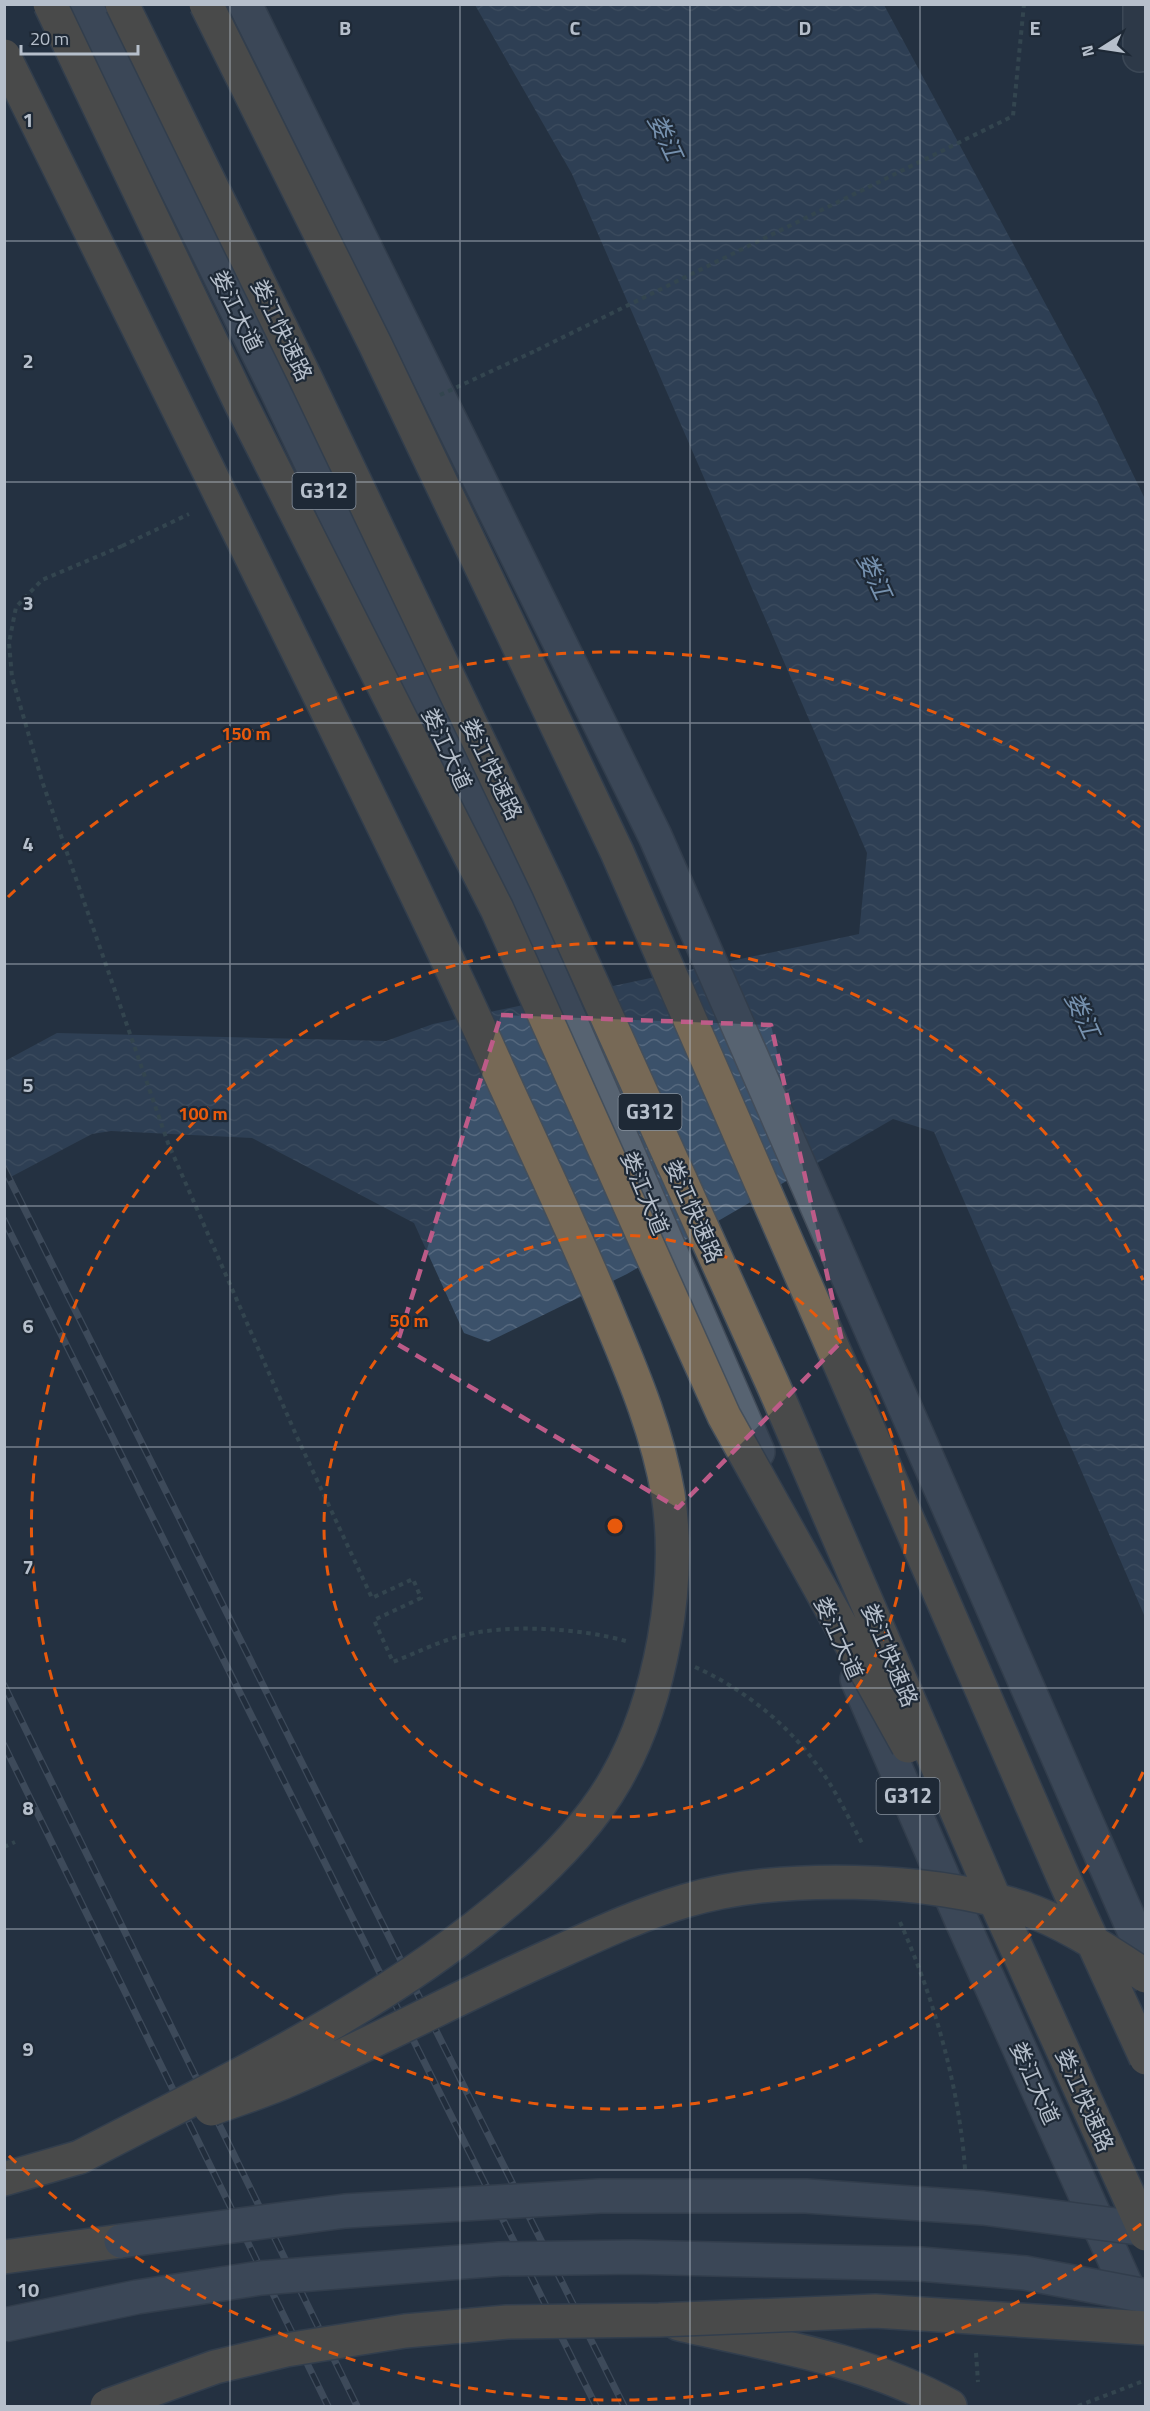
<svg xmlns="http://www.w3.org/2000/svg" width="1150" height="2411" font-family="'Titillium Web','Noto Sans SC',sans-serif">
  <defs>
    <pattern id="water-waves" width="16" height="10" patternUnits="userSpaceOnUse" patternTransform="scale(1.5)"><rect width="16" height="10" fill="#3b516a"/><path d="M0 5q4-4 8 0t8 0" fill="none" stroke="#55687e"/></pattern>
  </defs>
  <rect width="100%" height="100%" fill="#253241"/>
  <path fill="url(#water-waves)" d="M475,5H884L1093,392L1145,499V1617L934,1132L893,1119L627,1274L488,1342L464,1333L414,1223L252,1138L111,1131L92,1134L5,1180V1061L57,1033L386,1041L433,1024L859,934L867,853L572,174Z"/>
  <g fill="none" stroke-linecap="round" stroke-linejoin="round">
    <defs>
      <path id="minor" d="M1140,4V55L1146,52"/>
      <path id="major" d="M85,4L276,389L517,898L758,1452
        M245,4L655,836L1146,1958
        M857,1679L961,1919L1139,2314"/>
      <path id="highway" d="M4,2179L80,2157
        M4,2257L121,2241
        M679,2324C772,2345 866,2359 950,2406"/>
    </defs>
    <use href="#minor" stroke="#57626e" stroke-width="36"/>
    <use href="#major" stroke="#434d5a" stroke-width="36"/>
    <use href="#highway" stroke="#444f5b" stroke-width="36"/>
    <path stroke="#455d5f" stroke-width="4" stroke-dasharray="4.5 4.5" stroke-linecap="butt" d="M537,350L1013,116L1024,4
      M122,546L42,580L16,607L9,643L12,677L42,781L168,1143L297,1437L372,1598L413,1579L421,1598L374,1620L393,1662C414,1654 435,1643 457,1637C504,1623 579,1628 626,1641
      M695,1667C740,1687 784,1721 814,1761C834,1786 848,1817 863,1845
      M4,1847L15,1842
      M900,1922C934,1998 959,2086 965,2169
      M976,2353L978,2382
      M1078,2406L1146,2380"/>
    <use href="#minor" stroke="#394451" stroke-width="33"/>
    <use href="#major" stroke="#576371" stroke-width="33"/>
    <use href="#highway" stroke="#776956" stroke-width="33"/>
    <defs>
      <path id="rail" d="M4,1168L624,2406
        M4,1220L596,2406
        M4,1685L357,2406
        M4,1745L328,2406"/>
    </defs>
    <use href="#rail" stroke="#5b6878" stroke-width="7"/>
    <use href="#rail" stroke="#1e2936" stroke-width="4.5" stroke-dasharray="14" stroke-linecap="butt"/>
    <defs>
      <path id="major-bridge" d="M121,2241L345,2211L600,2196H806L983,2208L1146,2229
        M4,2325L137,2297L261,2278L500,2259L633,2257L920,2264L1025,2273L1146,2296"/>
      <path id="highway-bridge" d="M50,4L241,404L497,909L724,1416L908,1746
        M122,4L304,375L548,886L774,1387L998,1907L1146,2234
        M206,4L375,344L617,852L1065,1881L1146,2058
        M4,56C95,240 185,423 276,607C351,760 427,912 497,1067C536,1153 577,1237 612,1324C635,1379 658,1435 668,1494C682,1583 661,1700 616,1779C591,1823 555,1860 516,1894C387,2006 230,2079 80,2157
        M211,2109C237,2099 265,2091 291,2079C378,2041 463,1995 550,1956C594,1936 638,1915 685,1901C778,1873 931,1877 1023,1908C1067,1923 1107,1951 1146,1976
        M107,2406L215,2367L286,2350L405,2331L507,2322L659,2320L875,2311L1146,2328"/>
    </defs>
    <use href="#major-bridge" stroke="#434d5a" stroke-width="36" stroke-linecap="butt"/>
    <use href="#highway-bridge" stroke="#444f5b" stroke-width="36" stroke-linecap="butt"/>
    <path stroke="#455d5f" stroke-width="4" stroke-dasharray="4.5 4.5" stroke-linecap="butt" d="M440,395L537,350
      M122,546L189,514"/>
    <use href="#major-bridge" stroke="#576371" stroke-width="33"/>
    <use href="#highway-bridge" stroke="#776956" stroke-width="33"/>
  </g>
  <path d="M0 0H1150V2411H0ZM501,1015L771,1025L842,1341L678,1508L397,1344Z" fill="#253241" fill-opacity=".55" fill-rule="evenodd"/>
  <path fill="none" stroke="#bd5b88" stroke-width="4.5" stroke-dasharray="12 8" stroke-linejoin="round" d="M501,1015L771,1025L842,1341L678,1508L397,1344Z"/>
  <path fill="none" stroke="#b6bfcb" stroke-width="1.5" stroke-opacity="0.55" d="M230,4V2406M460,4V2406M690,4V2406M920,4V2406M4,241H1146M4,482H1146M4,723H1146M4,964H1146M4,1206H1146M4,1447H1146M4,1688H1146M4,1929H1146M4,2170H1146"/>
  <g fill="none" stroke="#e8590c" stroke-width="3" stroke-dasharray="10 8">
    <circle cx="615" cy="1526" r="291"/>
    <path d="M1143 1772A583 583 0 1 1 1143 1280"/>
    <path d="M1141 2224A874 874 0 0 1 8 2155M8 897A874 874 0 0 1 1141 828"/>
  </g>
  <g text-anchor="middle" stroke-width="4.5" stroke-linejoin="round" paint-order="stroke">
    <g fill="#1e2936" stroke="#88929e" stroke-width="1.5">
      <rect x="292.5" y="473" width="63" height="36" rx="4.5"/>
      <rect x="618.5" y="1094" width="63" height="36" rx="4.5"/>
      <rect x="876.5" y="1778" width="63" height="36" rx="4.5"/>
    </g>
    <g font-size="21" font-weight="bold" fill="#b6bfcb">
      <text x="324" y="498">G312</text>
      <text x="650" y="1119">G312</text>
      <text x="908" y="1803">G312</text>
    </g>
    <g font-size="22" fill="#b6bfcb" stroke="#1e2936">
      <text transform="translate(237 311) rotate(64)" y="8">娄江大道</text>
      <text transform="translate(282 330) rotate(64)" y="8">娄江快速路</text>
      <text transform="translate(447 749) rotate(65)" y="8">娄江大道</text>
      <text transform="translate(492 769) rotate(64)" y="8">娄江快速路</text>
      <text transform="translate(645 1193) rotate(67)" y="8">娄江大道</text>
      <text transform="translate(694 1211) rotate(66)" y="8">娄江快速路</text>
      <text transform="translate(839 1638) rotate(66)" y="8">娄江大道</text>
      <text transform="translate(890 1655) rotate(67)" y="8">娄江快速路</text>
      <text transform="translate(1035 2083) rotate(66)" y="8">娄江大道</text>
      <text transform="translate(1085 2100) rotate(66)" y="8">娄江快速路</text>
    </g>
    <g font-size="24" font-style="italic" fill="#7691ae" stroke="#1e2936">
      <text transform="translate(665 137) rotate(65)" y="8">娄江</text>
      <text transform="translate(874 576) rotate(65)" y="8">娄江</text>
      <text transform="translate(1082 1015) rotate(65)" y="8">娄江</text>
    </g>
  </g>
  <g font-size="20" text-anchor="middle" font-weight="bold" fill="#b6bfcb" stroke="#1e2936" stroke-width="4.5" stroke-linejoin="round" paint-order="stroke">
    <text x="345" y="35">B</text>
    <text x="575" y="35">C</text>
    <text x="805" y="35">D</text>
    <text x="1035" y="35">E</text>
    <text x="28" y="127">1</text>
    <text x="28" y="368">2</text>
    <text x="28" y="610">3</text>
    <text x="28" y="851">4</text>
    <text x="28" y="1092">5</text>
    <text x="28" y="1333">6</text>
    <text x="28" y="1574">7</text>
    <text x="28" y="1815">8</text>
    <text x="28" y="2056">9</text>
    <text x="28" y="2297">10</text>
  </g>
  <circle cx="615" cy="1526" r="9" fill="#e8590c" stroke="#1e2936" stroke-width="3"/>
  <g font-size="18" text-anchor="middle" font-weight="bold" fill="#e8590c" stroke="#1e2936" stroke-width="4.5" stroke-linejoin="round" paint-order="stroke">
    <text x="246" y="740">150 m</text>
    <text x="203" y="1120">100 m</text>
    <text x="409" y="1327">50 m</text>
  </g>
  <rect width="1150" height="2411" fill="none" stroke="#b6bfcb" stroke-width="12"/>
  <g transform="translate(1102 48) rotate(258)" stroke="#1e2936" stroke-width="4.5" paint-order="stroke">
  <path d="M0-4.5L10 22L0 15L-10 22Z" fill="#b6bfcb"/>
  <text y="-9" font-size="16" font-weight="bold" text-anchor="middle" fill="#b6bfcb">N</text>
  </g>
  <path d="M21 45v9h117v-9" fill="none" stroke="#b6bfcb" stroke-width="3"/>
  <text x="30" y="45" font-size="18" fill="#b6bfcb" stroke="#1e2936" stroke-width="4.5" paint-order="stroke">20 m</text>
</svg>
